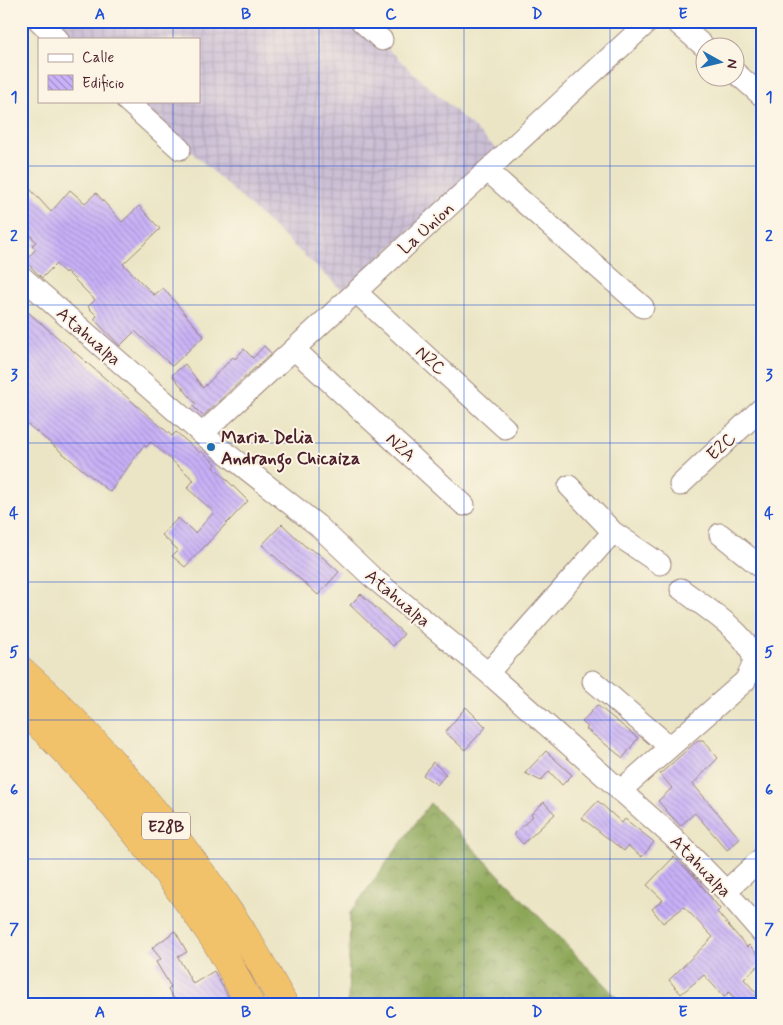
<svg xmlns="http://www.w3.org/2000/svg" width="783" height="1025" font-family="Mynerve,sans-serif">
  <defs>
    <pattern id="industrial-grid" width="8" height="8" patternUnits="userSpaceOnUse" patternTransform="scale(1.25)"><rect width="8" height="8" fill="#cbbfd5"/><path d="M0 4h8M4 0v8" fill="none" stroke="#b0a4b7"/></pattern>
    <pattern id="forest-crowns" width="20" height="18" patternUnits="userSpaceOnUse" patternTransform="scale(1.25)"><rect width="20" height="18" fill="#8da759"/><path d="M2 6a3 3 0 1 1 6 0M12 15a3 3 0 1 1 6 0" fill="none" stroke="#75874a"/></pattern>
    <pattern id="building-back-hatch" width="6" height="6" patternUnits="userSpaceOnUse" patternTransform="scale(1.25)"><rect width="6" height="6" fill="#c8b1f8"/><path d="M-1 5l2 2M0 0l6 6M5-1l2 2" fill="none" stroke="#a48fc9"/></pattern>
  </defs>
  <rect width="100%" height="100%" fill="#fcf5e5"/>
  <filter id="ink" filterUnits="userSpaceOnUse"><feTurbulence type="fractalNoise" baseFrequency=".02" numOctaves="2"/><feDisplacementMap in="SourceGraphic" scale="10" xChannelSelector="R" yChannelSelector="G"/><feConvolveMatrix kernelMatrix="1 2 1 2 8 2 1 2 1" color-interpolation-filters="sRGB"/></filter>
  <filter id="wash" filterUnits="userSpaceOnUse"><feTurbulence type="fractalNoise" baseFrequency=".0096" numOctaves="4" result="noise"/><feDisplacementMap in="SourceGraphic" scale="20" xChannelSelector="R" yChannelSelector="G"/><feGaussianBlur stdDeviation="1.12" result="paint"/><feColorMatrix in="noise" values="0 0 0 0 0 0 0 0 0 0 0 0 0 0 0 0 0 1.4 0 .05"/><feComposite in="paint" operator="in"/></filter>
  <g filter="url(#wash)">
    <rect width="100%" height="100%" fill="#ebe5c5"/>
    <path fill="url(#industrial-grid)" d="M49,21H357L498,150L343,291L136,101H199V39H68Z"/>
    <path fill="url(#forest-crowns)" stroke="#6c6342" d="M430,803L623,1004H348L350,913Z"/>
    <g id="blocks">
      <path fill="url(#building-back-hatch)" d="M21,179L51,212L70,190L85,203L96,193L122,222L139,206L160,229L123,264L154,295L163,288L204,336L172,366L135,331L120,346L94,319L97,316L88,307L95,300L66,271L65,273L56,264L42,278L25,261L36,249L32,245L36,242L21,224Z
        M21,306L172,436L176,432L200,453L201,451L216,464L214,467L248,501L185,567L172,556L178,550L162,535L178,518L195,533L214,512L187,488L194,480L151,442L146,447L144,445L110,492L21,419Z
        M264,346L271,353L203,416L193,406L196,404L172,375L185,364L203,388L233,357L235,359L244,349L253,358Z
        M282,524L305,546L319,554L339,572L318,595L262,545Z
        M361,594L404,634L393,646L350,605Z
        M597,705L638,738L623,758L586,729L588,727L582,722Z
        M466,707L486,727L465,750L445,732Z
        M698,740H703L718,758L693,784L740,839L727,850L695,813L680,826L658,801L672,788L660,774Z
        M546,751L572,775L562,785L549,771L541,781L525,773Z
        M433,762L446,774L437,785L423,775Z
        M598,801L622,823L625,819L654,842L642,857L628,846L624,851L582,818Z
        M544,802L555,814L523,844L514,834L533,816L531,814Z
        M674,857L694,876L720,909L717,912L747,947L749,945L762,959V962L744,979L757,994L747,1004H738L729,992L724,997L704,975L681,994L669,980L713,937L684,907L663,923L652,909L663,900L647,885Z
        M175,931L187,952L178,957L193,984L214,971L232,1004H178L168,990L171,987L156,962L161,959L152,948Z"/>
    </g>
  </g>
  <g filter="url(#ink)">
    <use href="#blocks" fill-opacity="0" stroke="#9a8278" stroke-width="1"/>
    <g fill="none" stroke-linecap="round" stroke-linejoin="round">
      <defs>
        <path id="minor" d="M39,21L58,39
          M361,21L382,40
          M675,21L706,48
          M736,73L762,96
          M127,101L180,149
          M489,172L643,307
          M21,276L202,434L317,525L372,577L488,673L673,837L726,891L762,933
          M356,292L505,428
          M294,349L464,505
          M202,434L649,21
          M680,485L762,408
          M569,486L613,532L660,564
          M720,534L762,568
          M488,673L613,532
          M593,681L670,747
          M620,791L745,681C748,675 754,666 753,659C751,635 700,604 681,589
          M726,891L762,858"/>
        <path id="highway" d="M21,670C100,740 174,831 233,918C252,945 267,975 284,1004
          M21,707C93,775 155,853 211,934C226,956 237,981 250,1004"/>
      </defs>
      <use href="#minor" stroke="#9a8278" stroke-width="23"/>
      <use href="#highway" stroke="#9a8278" stroke-width="29"/>
      <use href="#minor" stroke="#fff" stroke-width="21"/>
      <use href="#highway" stroke="#f2c26a" stroke-width="28"/>
    </g>
  </g>
  <path fill="none" stroke="#1d4ed8" stroke-width="1" stroke-opacity="0.55" d="M173,21V39M319,21V1004M464,21V1004M610,21V1004M173,101V1004M21,166H762M21,305H762M21,443H762M21,582H762M21,720H762M21,859H762"/>
  <circle fill="#1f6fb2" stroke="#fcf5e5" stroke-width="2" cx="211" cy="447" r="5"/>
  <g text-anchor="middle" stroke-width="4" stroke-linejoin="round" paint-order="stroke">
    <rect fill="#fcf5e5" stroke="#7f5f63" stroke-width="1" x="142" y="812.5" width="48" height="27" rx="4"/>
    <g font-size="16" font-weight="bold" fill="#4a1f2b">
      <text x="166" y="832">E28B</text>
    </g>
    <g font-size="18" fill="#4a1f2b" stroke="#fcf5e5">
      <text transform="translate(426 228) rotate(-42)" y="6">La Union</text>
      <text transform="translate(89 336) rotate(41)" y="6">Atahualpa</text>
      <text transform="translate(431 360) rotate(42)" y="6">N2C</text>
      <text transform="translate(721 446) rotate(-43)" y="6">E2C</text>
      <text transform="translate(401 447) rotate(43)" y="6">N2A</text>
      <text transform="translate(398 598) rotate(40)" y="6">Atahualpa</text>
      <text transform="translate(701 866) rotate(46)" y="6">Atahualpa</text>
    </g>
    <g font-size="18" font-weight="bold" fill="#4a1f2b" stroke="#fcf5e5" text-anchor="start">
      <text x="221" y="443">Maria Delia<tspan x="221" dy="21">Andrango Chicaiza</tspan></text>
    </g>
  </g>
  <rect width="783" height="1025" fill="none" stroke="#fcf5e5" stroke-width="55"/>
  <rect x="38" y="38" width="162" height="65" fill="#fcf5e5" stroke="#b59f9b"/>
  <rect x="48" y="54" width="25" height="8" fill="#ffffff" stroke="#b59f9b"/>
  <text x="82" y="62" font-size="15" fill="#4a1f2b">Calle</text>
  <rect x="48" y="75" width="25" height="15" fill="url(#building-back-hatch)" stroke="#b59f9b"/>
  <text x="82" y="88" font-size="15" fill="#4a1f2b">Edificio</text>
  <g transform="translate(720 62) rotate(98)"><circle r="24" fill="#fcf5e5" stroke="#b59f9b"/>
  <path d="M0-4L9 19L0 12L-9 19Z" fill="#1f6fb2"/>
  <text y="-8" font-size="14" font-weight="bold" text-anchor="middle" fill="#4a1f2b">N</text>
  </g>
  <rect x="28" y="28" width="728" height="970" fill="none" stroke="#1d4ed8" stroke-width="2"/>
  <g font-size="16" text-anchor="middle" font-weight="bold" fill="#1d4ed8">
    <text x="100" y="19">A</text>
    <text x="246" y="19">B</text>
    <text x="391" y="19">C</text>
    <text x="537" y="19">D</text>
    <text x="683" y="19">E</text>
    <text x="14" y="102">1</text>
    <text x="769" y="102">1</text>
    <text x="14" y="241">2</text>
    <text x="769" y="241">2</text>
    <text x="14" y="380">3</text>
    <text x="769" y="380">3</text>
    <text x="14" y="518">4</text>
    <text x="769" y="518">4</text>
    <text x="14" y="657">5</text>
    <text x="769" y="657">5</text>
    <text x="14" y="795">6</text>
    <text x="769" y="795">6</text>
    <text x="14" y="934">7</text>
    <text x="769" y="934">7</text>
    <text x="100" y="1017">A</text>
    <text x="246" y="1017">B</text>
    <text x="391" y="1017">C</text>
    <text x="537" y="1017">D</text>
    <text x="683" y="1017">E</text>
  </g>
</svg>
